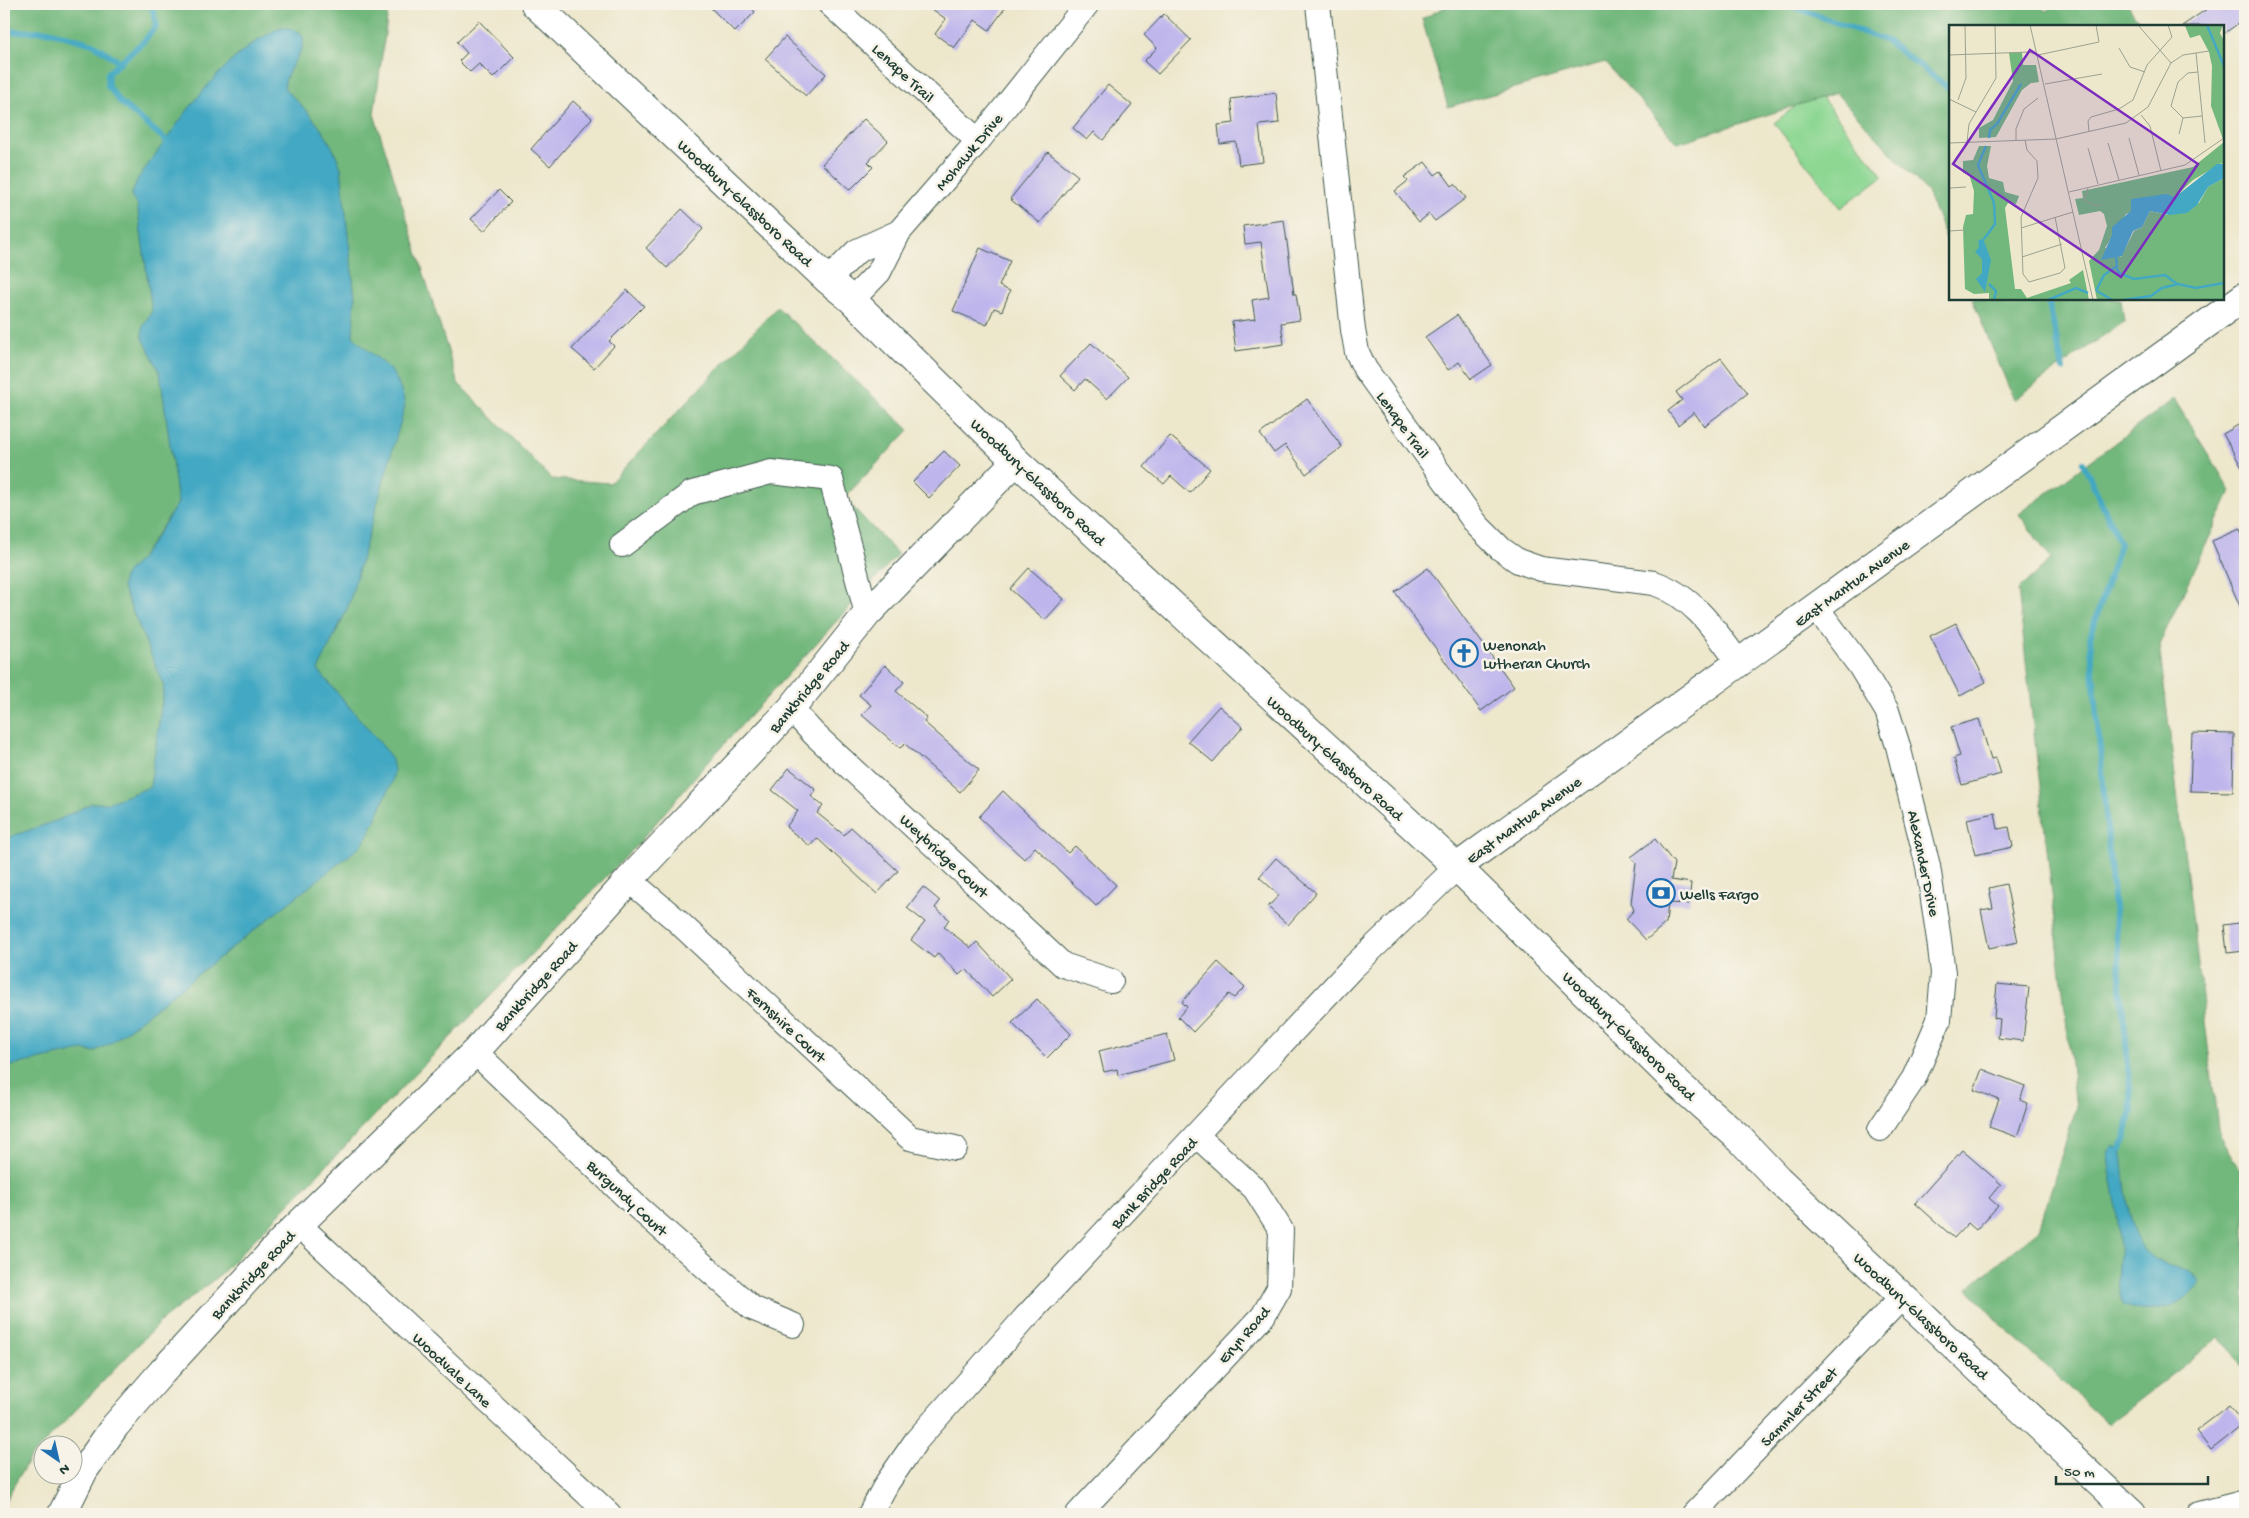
<svg xmlns="http://www.w3.org/2000/svg" width="2249" height="1518" font-family="'Gochi Hand',sans-serif">
  <rect width="100%" height="100%" fill="#f7f3e8"/>
  <filter id="ink" filterUnits="userSpaceOnUse"><feTurbulence type="fractalNoise" baseFrequency=".02" numOctaves="2"/><feDisplacementMap in="SourceGraphic" scale="10" xChannelSelector="R" yChannelSelector="G"/><feConvolveMatrix kernelMatrix="1 2 1 2 8 2 1 2 1" color-interpolation-filters="sRGB"/></filter>
  <filter id="wash" filterUnits="userSpaceOnUse"><feTurbulence type="fractalNoise" baseFrequency=".0096" numOctaves="4" result="noise"/><feDisplacementMap in="SourceGraphic" scale="20" xChannelSelector="R" yChannelSelector="G"/><feGaussianBlur stdDeviation="1.12" result="paint"/><feColorMatrix in="noise" values="0 0 0 0 0 0 0 0 0 0 0 0 0 0 0 0 0 1.4 0 .05"/><feComposite in="paint" operator="in"/></filter>
  <g filter="url(#wash)">
    <rect width="100%" height="100%" fill="#ede7cc"/>
    <path fill="#8dd793" stroke="#568a64" d="M1816,90L1883,176L1841,208L1774,123Z"/>
    <path fill="#72b87d" stroke="#487a58" d="M4,4H389L374,114L458,383L552,479L610,483L777,307L909,430L844,498L898,554L705,765L638,844L221,1274L161,1321L29,1459L4,1503V1092L9,1066L111,1043L383,747L318,670L348,607L353,336L341,168L135,186L178,503L122,586L164,686L150,788L4,840Z
      M1451,4H2037L2046,11L2057,4H2127L2142,26H1950V247L1927,192L1836,93L1678,143L1605,62L1448,107L1422,19Z
      M1972,299H2121L2124,321L2014,400Z
      M2174,399L2231,491L2159,645L2219,1136L2245,1177V1370L2220,1337L2108,1424L1998,1322L1968,1288L2039,1229L2076,1108L2018,590L2051,559L2019,514Z"/>
    <path fill="#43a8c3" stroke="#31727c" d="M281,27C332,32 280,67 285,89C310,113 330,135 341,168L355,298L353,336C378,363 398,364 405,406L348,607L318,670L386,750L392,760L394,770L392,782L372,827L363,843L357,849L111,1043L93,1052L82,1050L10,1066L4,1092V839L58,820L92,803H107L150,787L164,686L122,586C123,572 133,568 141,558C154,541 166,521 178,503L160,373L142,336L143,326L152,311L137,204L131,196L138,178C181,122 215,59 281,27Z
      M2113,1146L2121,1150C2128,1187 2123,1244 2163,1264C2176,1271 2191,1267 2201,1281C2199,1288 2194,1292 2188,1296C2169,1309 2146,1316 2124,1305C2114,1287 2118,1272 2119,1252C2120,1235 2117,1215 2115,1198C2113,1182 2108,1168 2108,1152Z"/>
    <g fill="none" stroke-linecap="round" stroke-linejoin="round">
      <path stroke="#43a8c3" stroke-width="6" d="M147,4L153,9L156,26L144,41L108,73V86L121,103L173,146
        M1786,4L1887,41L1950,89
        M4,32L48,31L93,44L120,62
        M2048,299L2063,369
        M2083,463L2120,543L2090,637L2132,1111L2121,1150"/>
    </g>
    <g id="blocks">
      <path fill="#beb5ec" d="M707,4H747L755,12L735,32Z
        M925,4H1008L989,30L975,20L954,48L935,34L946,19Z
        M2214,4H2245V19L2223,34V26H2182Z
        M1164,14L1191,40L1158,74L1144,61L1157,48L1144,35Z
        M479,21L514,57L493,78L479,64L470,72L459,61L467,53L457,42Z
        M785,37L826,74L806,96L765,59Z
        M1108,85L1132,105L1103,140L1094,132L1087,140L1073,128Z
        M1276,93L1279,123L1259,125L1263,162L1239,165L1236,142L1220,144L1218,125L1234,123L1231,99Z
        M573,101L592,118L550,166L531,149Z
        M864,119L888,141L868,162L873,167L850,190L822,164Z
        M1048,152L1078,176L1040,223L1010,199Z
        M1425,162L1435,175L1441,171L1452,186L1455,184L1466,198L1435,221L1429,214L1419,222L1395,191L1408,181L1404,177Z
        M499,190L511,202L484,231L471,219Z
        M682,209L703,229L667,268L646,248Z
        M1284,220L1294,294H1296L1300,320L1281,323L1284,344L1236,351L1232,322L1255,319L1252,300L1269,297L1261,242L1245,244L1243,226Z
        M980,248L1010,261L999,286L1010,291L1002,311L994,308L987,325L953,311Z
        M627,290L644,306L609,341L614,346L594,368L572,349Z
        M1457,315L1492,365L1471,379L1459,362L1448,370L1425,337Z
        M1091,343L1128,377L1107,399L1085,379L1075,390L1060,376Z
        M1721,358L1748,393L1704,426L1694,412L1678,425L1668,411L1682,400L1676,392Z
        M1307,399L1342,447L1306,474L1285,445L1274,453L1260,434Z
        M2245,421V473L2223,434Z
        M1170,436L1210,469L1190,493L1171,476L1164,484L1144,467Z
        M944,451L960,466L929,498L913,482Z
        M2240,529L2245,542V618L2212,541Z
        M1029,568L1064,599L1045,620L1010,589Z
        M1428,568L1514,687L1481,711L1395,592Z
        M1956,623L1986,682L1960,696L1930,636Z
        M885,665L904,682L896,691L927,718L924,722L979,770L960,792L905,744L900,748L862,715L871,705L859,695Z
        M1219,706L1243,727L1213,762L1188,741Z
        M1979,719L1991,759L1996,758L2001,774L1962,785L1954,758L1960,756L1951,727Z
        M2192,733L2234,734L2233,792L2190,791Z
        M789,768L816,790L811,796L823,806L817,813L844,835L851,827L898,871L877,894L817,838L810,846L786,827L798,811L772,790Z
        M1003,791L1068,853L1075,846L1116,885L1096,906L1035,847L1024,859L979,817Z
        M1995,813L1998,829L2009,827L2013,847L1975,855L1967,819Z
        M1655,839L1674,863L1671,880L1691,883L1689,904L1668,903L1666,923L1646,940L1626,919L1634,910L1631,903L1636,863L1631,857Z
        M1276,858L1316,893L1288,925L1268,907L1279,895L1259,877Z
        M2006,884L2018,942L1989,948L1981,910L1993,908L1989,888Z
        M923,887L940,901L935,908L949,919L944,927L971,948L977,942L1011,979L992,997L966,969L959,975L938,953L934,958L911,940L925,922L907,908Z
        M2245,922V951L2227,953L2224,925Z
        M1218,962L1245,987L1234,998L1229,994L1193,1032L1178,1017L1187,1007L1182,1002Z
        M1997,984L2029,987L2023,1041L1998,1038L2000,1019L1994,1018Z
        M1037,999L1071,1034L1047,1058L1012,1023Z
        M1167,1034L1174,1060L1118,1075L1117,1069L1104,1072L1099,1051Z
        M1982,1069L2025,1086L2020,1100L2028,1103L2017,1137L1989,1127L1999,1099L1974,1090Z
        M1962,1150L2001,1184L1989,1198L1998,1206L1976,1230L1968,1223L1954,1238L1915,1203Z
        M2229,1406L2244,1424L2211,1450L2196,1431Z"/>
    </g>
  </g>
  <g filter="url(#ink)">
    <use href="#blocks" fill-opacity="0" stroke="#3e564b" stroke-width="1"/>
    <g fill="none" stroke-linecap="round" stroke-linejoin="round">
      <defs>
        <path id="street" d="M830,4L978,141
          M1318,4L1353,330L1357,352L1365,369L1477,525L1501,549L1518,561L1541,569L1654,583C1693,596 1715,630 1738,662
          M828,280L857,251L899,232
          M852,300L879,272L899,232L978,141L1087,4
          M622,545L692,493L771,472L831,479L867,614
          M1816,607L1860,666L1887,711L1898,746L1928,866L1939,940L1943,973L1939,1020L1914,1078L1880,1129
          M791,709L814,734L1063,965L1111,981
          M629,880L674,918L910,1138L955,1148
          M475,1052L634,1204L752,1308L793,1325
          M298,1224L609,1514
          M870,1514L887,1483L916,1441L1024,1319L1352,968L1457,867
          M1078,1514L1263,1316L1279,1288L1281,1230L1255,1189L1196,1135
          M1694,1514L1902,1297
          M2199,1514L2245,1502"/>
        <path id="secondary" d="M1457,867L2245,296
          M62,1514L84,1470L115,1426L162,1372L282,1241L475,1052L629,880L791,709L867,614L1016,461"/>
        <path id="primary" d="M535,4L828,280L852,300L1016,461L1457,867L1678,1084L1741,1140L1778,1179L2132,1514"/>
      </defs>
      <use href="#street" stroke="#3e564b" stroke-width="26"/>
      <use href="#secondary" stroke="#3e564b" stroke-width="30"/>
      <use href="#primary" stroke="#3e564b" stroke-width="30"/>
      <use href="#street" stroke="#fff" stroke-width="24"/>
      <use href="#secondary" stroke="#fff" stroke-width="28"/>
      <use href="#primary" stroke="#fff" stroke-width="28"/>
    </g>
  </g>
  <defs>
    <symbol id="church-ring" viewBox="-11 -11 22 22"><circle r="9.5" fill="#f7f3e8" stroke="#1f6fb2" stroke-width="1.5"/><path d="M-1.2-6h2.4v3.5h3.3v2.4h-3.3V6h-2.4V-.1h-3.3v-2.4h3.3Z" fill="#1f6fb2"/></symbol>
    <symbol id="bank-ring" viewBox="-11 -11 22 22"><circle r="9.5" fill="#f7f3e8" stroke="#1f6fb2" stroke-width="1.5"/><path d="M-6-4H6V4H-6ZM0-2.3a2.3 2.3 0 1 0 0 4.6a2.3 2.3 0 1 0 0-4.6Z" fill="#1f6fb2"/></symbol>
  </defs>
  <g fill-rule="evenodd">
    <use href="#church-ring" x="1448" y="637" width="32" height="32"/>
    <use href="#bank-ring" x="1645" y="877" width="32" height="32"/>
  </g>
  <g text-anchor="middle" stroke-width="5" stroke-linejoin="round" paint-order="stroke">
    <g font-size="16" fill="#1f3d34" stroke="#f7f3e8">
      <text transform="translate(904 72) rotate(43)" y="6">Lenape Trail</text>
      <text transform="translate(968 151) rotate(-50)" y="6">Mohawk Drive</text>
      <text transform="translate(746 202) rotate(43)" y="6">Woodbury-Glassboro Road</text>
      <text transform="translate(1404 424) rotate(54)" y="6">Lenape Trail</text>
      <text transform="translate(1039 481) rotate(43)" y="6">Woodbury-Glassboro Road</text>
      <text transform="translate(1851 582) rotate(-36)" y="6">East Mantua Avenue</text>
      <text transform="translate(808 686) rotate(-50)" y="6">Bankbridge Road</text>
      <text transform="translate(1336 757) rotate(42)" y="6">Woodbury-Glassboro Road</text>
      <text transform="translate(1523 819) rotate(-36)" y="6">East Mantua Avenue</text>
      <text transform="translate(945 855) rotate(43)" y="6">Weybridge Court</text>
      <text transform="translate(1925 863) rotate(78)" y="6">Alexander Drive</text>
      <text transform="translate(535 985) rotate(-48)" y="6">Bankbridge Road</text>
      <text transform="translate(787 1024) rotate(43)" y="6">Fernshire Court</text>
      <text transform="translate(1630 1035) rotate(44)" y="6">Woodbury-Glassboro Road</text>
      <text transform="translate(1153 1182) rotate(-47)" y="6">Bank Bridge Road</text>
      <text transform="translate(628 1197) rotate(43)" y="6">Burgundy Court</text>
      <text transform="translate(252 1274) rotate(-47)" y="6">Bankbridge Road</text>
      <text transform="translate(1922 1315) rotate(43)" y="6">Woodbury-Glassboro Road</text>
      <text transform="translate(1243 1334) rotate(-49)" y="6">Eryn Road</text>
      <text transform="translate(453 1369) rotate(43)" y="6">Woodvale Lane</text>
      <text transform="translate(1798 1406) rotate(-46)" y="6">Sammler Street</text>
    </g>
    <g font-size="16" fill="#1f3d34" stroke="#f7f3e8" text-anchor="start">
      <text x="1483" y="650">Wenonah<tspan x="1483" dy="18">Lutheran Church</tspan></text>
      <text x="1680" y="899">Wells Fargo</text>
    </g>
  </g>
  <g transform="translate(1949 25)">
    <rect width="275" height="275" fill="#ede7cc"/>
    <path d="M274,0L271,8L275,16V142L273,138L244,155L226,172L177,189L156,223L172,232L185,206L193,202L201,186L219,190L250,178L259,162L275,153V275H148L140,236L150,225L158,201L155,189L151,186L130,190L126,174L134,173L133,166L244,142L275,117L262,81L263,41L260,27L251,10L241,13L236,1ZM73,27L74,40H87L90,57L82,58L73,65L47,112L30,113V103L44,95L64,56L60,28ZM30,121H42L38,141L40,153L54,157L56,167L70,171L67,179L59,178L56,183L66,264H72L78,273L122,258L120,255L134,245L140,275H40V268L25,269L16,264L14,202L17,190L24,189L25,166L20,149L14,148V136L24,135Z" fill="#72b87d"/>
    <path d="M268,139H275V153L259,162L248,180L238,188L220,190L201,186L193,202L184,206L173,231L152,235L163,210V202L182,186V174L217,169L226,172ZM34,213L42,235L36,267L27,254L33,248V234L26,227L30,222L29,216Z" fill="#43a8c3"/>
    <path fill="none" stroke="#43a8c3" stroke-width="2.5" d="M258,0L275,41M40,113L41,105L48,99L72,59M35,214L46,199L45,178L29,140L37,121M167,242L170,248L185,254L216,250L228,259M40,259L47,266L45,275M147,266L155,250L168,241L167,232M148,266L163,275M99,275L127,263L139,268M174,275L202,271L213,263L229,259L247,263L275,258"/>
    <path fill="none" stroke="#9ba38f" stroke-width="1" d="M81,0L144,275M189,0L222,38M170,23L181,42L196,47M247,28L256,118M0,30L80,27L89,30L150,17L147,0M249,47L239,48L229,57L222,81L234,93L253,91M96,59L153,49M0,74L27,87M9,75L17,53L16,0M192,90L201,101L212,146M140,107L139,96L142,92L170,84L184,75L198,40L223,12L219,0M230,109L234,93M180,113L190,150M67,115V104L75,84L89,73M76,115L78,125L88,136L89,153L72,192L74,249L80,257L111,248L116,243L106,192M18,117L20,99L47,53L46,0M0,118L107,114L177,98L199,82L222,38L234,30L260,26M159,118L170,155M139,123L149,159M0,163L17,162M139,163L135,175L146,181L153,180M120,167L236,140L275,113M72,203L124,187M0,206L16,205M73,232L113,219"/>
    <path fill="#7b2cbf" fill-opacity="0.15" stroke="#7b2cbf" stroke-width="2.5" d="M81,25L249,139L172,252L4,139Z"/>
    <rect width="275" height="275" fill="none" stroke="#1f3d34" stroke-width="2.5"/>
  </g>
  <rect width="2249" height="1518" fill="none" stroke="#f7f3e8" stroke-width="20"/>
  <g transform="translate(58 1460) rotate(146)"><circle r="24" fill="#f7f3e8" stroke="#a1aaa0"/>
  <path d="M0-4L9 19L0 12L-9 19Z" fill="#1f6fb2"/>
  <text y="-8" font-size="14" font-weight="bold" text-anchor="middle" fill="#1f3d34">N</text>
  </g>
  <path d="M2056 1476v8h152v-8" fill="none" stroke="#1f3d34" stroke-width="2.5"/>
  <text x="2064" y="1476" font-size="15" fill="#1f3d34" stroke="#f7f3e8" stroke-width="4" paint-order="stroke">50 m</text>
</svg>
